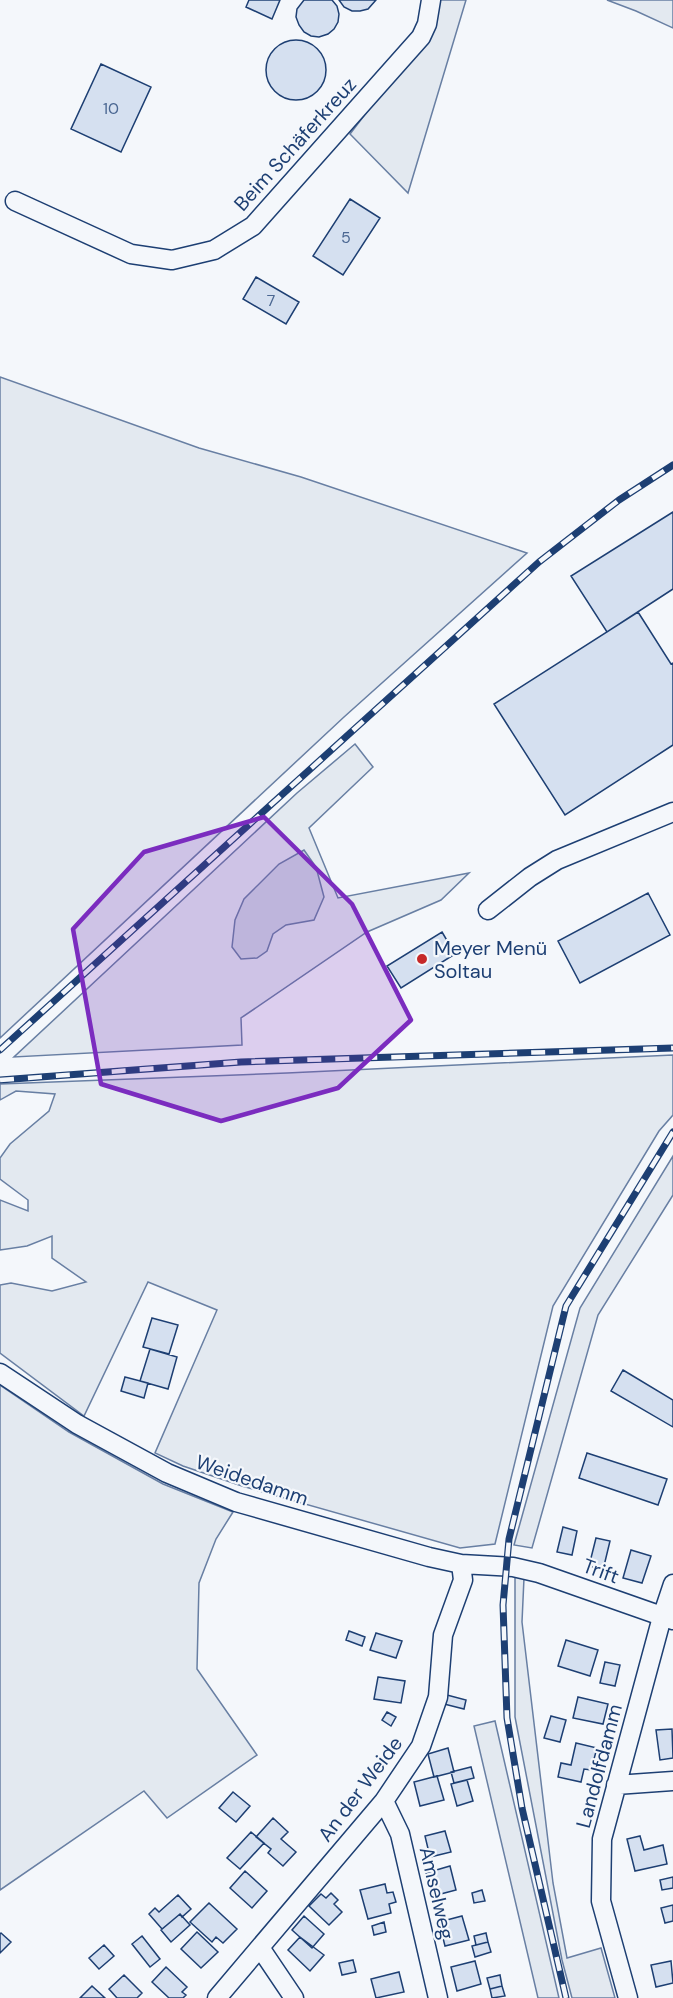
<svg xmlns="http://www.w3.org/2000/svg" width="673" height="1998" font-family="'DM Sans',sans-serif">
  <rect width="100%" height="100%" fill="#f4f7fb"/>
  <path fill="#e3e9f0" stroke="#687fa3" stroke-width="1.5" d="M439,0H466L408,193L350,134L419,44Z
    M607,0H673V28L636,11Z
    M0,377L199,448L301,477L527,553L344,717L0,1038Z
    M355,744L373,767L309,828L338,898L469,873L441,900L367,932L241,1018L242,1045L14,1057L297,793Z
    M673,1055V1115L659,1131L553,1306L495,1544L460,1548L242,1486L183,1466L155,1453L217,1310L148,1282L84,1416L0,1353V1285L11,1283L52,1291L86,1282L52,1258V1236L27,1246L0,1250V1200L28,1211V1200L0,1179V1158L10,1144L49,1111L55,1094L16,1091L0,1100V1084L287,1073Z
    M673,1156V1195L598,1315L532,1548L514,1545L580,1308Z
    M0,1385L69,1432L163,1484L233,1512L216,1539L199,1583L197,1669L257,1755L167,1818L144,1791L0,1890Z
    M515,1575L524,1578L522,1622L553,1883L567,1958L601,1948L615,1998H572L562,1960L515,1717Z
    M495,1721L559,1998H538L474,1726Z"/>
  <path fill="#cfd7e4" stroke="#687fa3" stroke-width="1.5" d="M304,850L316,867L324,897L314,920L286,925L273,934L267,951L257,958L241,959L232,947L235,920L244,899L279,864Z"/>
  <path fill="#d5e0f0" stroke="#1d3f73" stroke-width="1.5" d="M249,0H280L272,19L246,7Z
    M304,0H332L337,6L339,14L338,22L334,29L328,34L319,37L311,36L304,32L299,25L296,17L297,9Z
    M339,0H376L368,9L360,11H352L344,7Z
    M266 70a30 30 0 1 1 60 0a30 30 0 1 1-60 0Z
    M101,64L151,87L121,152L71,129Z
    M350,199L380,218L343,275L313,256Z
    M256,277L299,302L286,324L243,299Z
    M673,512V589L607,632L571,576Z
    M638,612L671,664L673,663V745L565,815L494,704Z
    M648,893L670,935L580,983L558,941Z
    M442,932L455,954L401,988L387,966Z
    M152,1318L178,1325L169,1354L143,1347Z
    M150,1349L177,1357L168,1389L140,1381Z
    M623,1370L673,1400V1427L611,1391Z
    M125,1377L148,1383L144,1398L121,1391Z
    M587,1453L667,1479L658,1505L579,1478Z
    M563,1527L577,1531L572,1555L557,1552Z
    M596,1538L610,1541L603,1570L589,1566Z
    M631,1550L651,1556L642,1583L623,1578Z
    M349,1631L365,1637L362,1646L346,1640Z
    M376,1633L402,1641L396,1658L370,1650Z
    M566,1640L598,1650L590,1676L558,1666Z
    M605,1662L620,1665L615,1686L600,1683Z
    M378,1677L405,1681L401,1703L374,1699Z
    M447,1695L466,1700L464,1709L444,1704Z
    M578,1697L608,1704L603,1724L573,1718Z
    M387,1712L396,1717L391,1726L382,1720Z
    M551,1716L566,1720L560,1742L544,1738Z
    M672,1729L673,1758L660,1760L656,1730Z
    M576,1743L597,1748L591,1770L584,1769L581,1782L558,1777L561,1763L571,1765Z
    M448,1748L454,1772L434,1777L428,1754Z
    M471,1767L474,1778L454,1783L451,1772Z
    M437,1776L444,1800L420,1806L414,1782Z
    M467,1780L473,1801L457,1806L451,1784Z
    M233,1792L250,1806L236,1822L219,1808Z
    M273,1818L288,1832L281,1839L296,1852L283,1866L268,1853L271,1849L256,1837Z
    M445,1831L451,1852L430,1857L425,1836Z
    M251,1832L264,1843L240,1869L227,1858Z
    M640,1836L644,1850L663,1845L667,1864L635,1871L627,1839Z
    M450,1866L456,1890L433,1896L426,1873Z
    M245,1871L267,1891L252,1908L230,1888Z
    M673,1877V1888L662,1890L660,1880Z
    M385,1884L387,1893L393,1892L396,1902L389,1904L391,1913L368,1919L360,1890Z
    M482,1890L485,1901L474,1903L472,1893Z
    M331,1893L338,1900L334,1904L342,1912L329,1925L309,1906L321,1894L326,1898Z
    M178,1895L191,1909L182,1917L180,1914L162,1929L149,1914L155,1908L159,1912Z
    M209,1903L237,1929L223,1943L216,1937L212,1942L190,1922Z
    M673,1905V1921L665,1923L661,1908Z
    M180,1914L190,1925L171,1942L161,1930Z
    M304,1916L324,1934L312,1948L292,1930Z
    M462,1916L469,1940L445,1946L439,1922Z
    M384,1922L386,1932L374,1935L372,1926Z
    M197,1932L218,1952L201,1968L181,1949Z
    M1,1933L11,1942L0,1953V1934Z
    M486,1933L488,1942L476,1945L474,1936Z
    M142,1936L160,1959L150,1967L132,1944Z
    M300,1937L324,1955L310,1971L288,1950Z
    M488,1942L491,1952L475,1957L472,1946Z
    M104,1945L114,1956L99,1969L89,1958Z
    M353,1960L356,1972L342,1975L339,1963Z
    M475,1961L481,1984L457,1991L451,1967Z
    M671,1961L673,1983L656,1987L651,1965Z
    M166,1967L187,1987L182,1992L186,1995L183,1998H169L152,1982Z
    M399,1972L404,1992L376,1998L371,1979Z
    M124,1975L142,1993L137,1998H117L109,1989Z
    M500,1975L502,1986L490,1989L487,1978Z
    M92,1986L105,1998H80Z
    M502,1986L505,1996L492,1998L490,1989Z"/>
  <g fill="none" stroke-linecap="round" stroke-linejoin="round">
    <defs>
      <path id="minor" d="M15,201L131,254L172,260L214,250L253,226L421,37L427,24L431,0
        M488,910L530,877L557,860L673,812
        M0,1373L77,1424L167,1473L236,1502L429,1557L461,1564L513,1567L539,1573L673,1620
        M616,1785L673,1781
        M384,1801L400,1834L438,1998
        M261,1949L294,1998
        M217,1998L384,1801L421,1746L438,1697L443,1635L463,1580L461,1564
        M628,1998L601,1901L602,1839L662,1617L673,1584"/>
    </defs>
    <use href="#minor" stroke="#1d3f73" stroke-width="21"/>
    <use href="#minor" stroke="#f4f7fb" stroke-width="18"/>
    <defs>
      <path id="rail" d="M0,1050L539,562L619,500L673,465
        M0,1080L241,1062L673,1048
        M566,1998L522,1808L507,1718L503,1605L509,1539L566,1306L673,1132"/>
    </defs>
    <use href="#rail" stroke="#1d3f73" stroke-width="7"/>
    <use href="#rail" stroke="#f4f7fb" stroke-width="4.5" stroke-dasharray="14" stroke-linecap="butt"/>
  </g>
  <path fill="#7b2cbf" fill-opacity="0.2" stroke="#7b2cbf" stroke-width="4.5" stroke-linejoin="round" d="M264,817L352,904L411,1020L338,1088L221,1121L101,1084L73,929L144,852Z"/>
  <circle fill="#c62828" stroke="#f4f7fb" stroke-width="2" cx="422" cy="959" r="6"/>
  <g text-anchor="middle" stroke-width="4.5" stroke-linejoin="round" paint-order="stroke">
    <g font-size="16" fill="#4b6792">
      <text x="111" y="114">10</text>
      <text x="346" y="243">5</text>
      <text x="271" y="306">7</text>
    </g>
    <g font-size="20" fill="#1d3f73" stroke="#f4f7fb">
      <text transform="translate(295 144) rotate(-48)" y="7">Beim Schäferkreuz</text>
      <text transform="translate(252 1480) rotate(19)" y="7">Weidedamm</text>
      <text transform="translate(601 1571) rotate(20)" y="7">Trift</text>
      <text transform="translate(599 1766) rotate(-75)" y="7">Landolfdamm</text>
      <text transform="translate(360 1789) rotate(-53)" y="7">An der Weide</text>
      <text transform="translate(437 1893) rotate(77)" y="7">Amselweg</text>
    </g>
    <g font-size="20" fill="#1d3f73" stroke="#f4f7fb" text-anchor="start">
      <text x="434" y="955">Meyer Menü<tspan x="434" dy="23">Soltau</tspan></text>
    </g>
  </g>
</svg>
